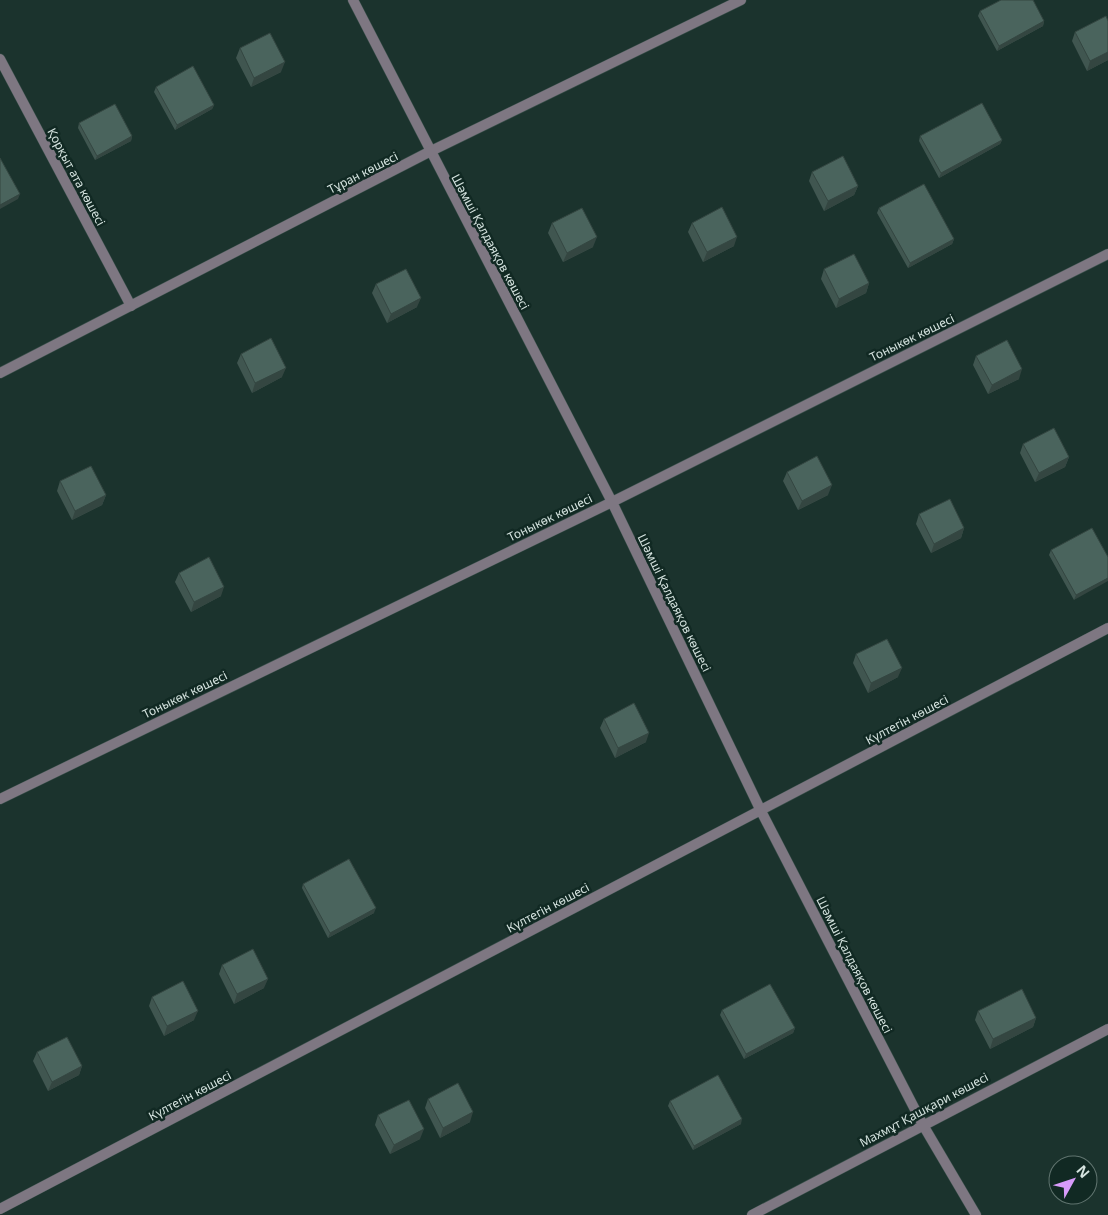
<svg xmlns="http://www.w3.org/2000/svg" width="1108" height="1215" font-family="'Noto Sans',sans-serif">
  <rect width="100%" height="100%" fill="#1b332d"/>
  <g fill="none" stroke-linecap="round" stroke-linejoin="round">
    <defs>
      <path id="minor" d="M353,0L612,502L761,811L923,1125L976,1215
        M0,59L131,306
        M0,799L612,502L1108,254
        M0,1209L1108,628
        M752,1215L1108,1029"/>
      <path id="tertiary" d="M0,373L429,152L741,0"/>
    </defs>
    <use href="#minor" stroke="#394f4a" stroke-width="11"/>
    <use href="#tertiary" stroke="#394f4a" stroke-width="11"/>
    <use href="#minor" stroke="#7e7782" stroke-width="10"/>
    <use href="#tertiary" stroke="#7e7782" stroke-width="10"/>
  </g>
  <path fill="#405650" d="M980,11L1044,21L1043,26L997,51L978,16Z
    M1108,21V60L1087,71L1072,41L1075,32Z
    M240,48L281,72L251,87L236,58Z
    M156,87L214,105L212,109L175,130L154,92Z
    M79,123L132,136L131,141L95,160L78,128Z
    M920,136L1002,140L1000,144L939,178L919,141Z
    M812,172L858,186L854,195L824,211L809,181Z
    M879,208L954,239L952,244L908,268L877,213Z
    M552,223L593,247L563,262L548,233Z
    M692,223L734,246L703,262L688,232Z
    M824,269L869,283L866,293L836,308L821,279Z
    M376,284L417,307L387,323L372,293Z
    M241,354L282,377L252,393L237,363Z
    M976,356L1019,379L988,394L973,365Z
    M1023,444L1069,457L1065,467L1035,482L1020,453Z
    M787,472L828,495L798,510L783,481Z
    M60,481L106,495L102,505L72,520L57,491Z
    M919,514L964,528L961,538L931,553L916,524Z
    M1051,550L1108,557L1074,600L1049,555Z
    M179,573L221,596L191,612L175,582Z
    M856,654L898,677L868,693L853,663Z
    M604,719L646,742L615,758L600,728Z
    M303,884L374,913L328,938L302,888Z
    M222,965L264,988L234,1004L219,974Z
    M152,997L194,1020L164,1036L149,1006Z
    M722,1010L795,1028L793,1033L744,1059L720,1015Z
    M978,1011L1036,1018L1033,1027L990,1049L975,1020Z
    M37,1052L82,1066L79,1075L48,1091L33,1061Z
    M428,1099L470,1122L440,1138L425,1108Z
    M670,1101L741,1124L693,1150L668,1106Z
    M378,1115L420,1139L390,1154L375,1125Z"/>
  <path fill="#344641" d="M1044,21L1043,26L997,51L999,46Z
    M1108,52V60L1087,71L1090,61Z
    M285,62L281,72L251,87L254,78Z
    M214,105L212,109L175,130L177,125Z
    M132,136L131,141L95,160L97,156Z
    M1002,140L1000,144L939,178L941,173Z
    M858,186L854,195L824,211L828,201Z
    M20,194L18,199L0,209V205Z
    M597,237L593,247L563,262L567,253Z
    M737,237L734,246L703,262L707,252Z
    M954,239L952,244L908,268L910,263Z
    M869,283L866,293L836,308L839,299Z
    M421,298L417,307L387,323L391,314Z
    M286,368L282,377L252,393L255,383Z
    M1022,369L1019,379L988,394L992,385Z
    M1069,457L1065,467L1035,482L1039,473Z
    M832,485L828,495L798,510L802,501Z
    M106,495L102,505L72,520L75,511Z
    M964,528L961,538L931,553L934,544Z
    M1108,578V581L1074,600L1076,595Z
    M224,587L221,596L191,612L194,602Z
    M902,668L898,677L868,693L871,683Z
    M649,733L646,742L615,758L618,748Z
    M376,908L374,913L328,938L330,933Z
    M268,979L264,988L234,1004L237,994Z
    M198,1011L194,1020L164,1036L167,1026Z
    M1036,1018L1033,1027L990,1049L993,1039Z
    M795,1028L793,1033L744,1059L746,1054Z
    M82,1066L79,1075L48,1091L52,1082Z
    M473,1112L470,1122L440,1138L443,1128Z
    M742,1119L741,1124L693,1150L694,1146Z
    M424,1129L420,1139L390,1154L394,1145Z"/>
  <path fill="#4a645d" stroke="#344641" d="M1001,0H1033L1044,21L999,46L980,11Z
    M1106,16L1108,21V52L1090,61L1075,32Z
    M270,33L285,62L254,78L240,48Z
    M193,66L214,105L177,125L156,87Z
    M982,103L1002,140L941,173L920,136Z
    M115,104L132,136L97,156L79,123Z
    M843,156L858,186L828,201L812,172Z
    M0,158L20,194L0,205Z
    M924,184L954,239L910,263L879,208Z
    M722,207L737,237L707,252L692,223Z
    M582,208L597,237L567,253L552,223Z
    M854,254L869,283L839,299L824,269Z
    M406,269L421,298L391,314L376,284Z
    M271,338L286,368L255,383L241,354Z
    M1007,340L1022,369L992,385L976,356Z
    M1054,428L1069,457L1039,473L1023,444Z
    M817,456L832,485L802,501L787,472Z
    M91,466L106,495L75,511L60,481Z
    M950,499L964,528L934,544L919,514Z
    M1092,528L1108,557V578L1076,595L1051,550Z
    M209,557L224,587L194,602L179,573Z
    M887,639L902,668L871,683L856,654Z
    M634,703L649,733L618,748L604,719Z
    M349,859L376,908L330,933L303,884Z
    M253,949L268,979L237,994L222,965Z
    M183,981L198,1011L167,1026L152,997Z
    M770,984L795,1028L746,1054L722,1010Z
    M1022,989L1036,1018L993,1039L978,1011Z
    M67,1037L82,1066L52,1082L37,1052Z
    M718,1075L742,1119L694,1146L670,1101Z
    M458,1083L473,1112L443,1128L428,1099Z
    M409,1100L424,1129L394,1145L378,1115Z"/>
  <g text-anchor="middle" stroke-width="5" stroke-linejoin="round" paint-order="stroke">
    <g font-size="12" fill="#d6e4e0" stroke="#112923">
      <text transform="translate(363 173) rotate(-27)" y="4">Тұран көшесі</text>
      <text transform="translate(76 177) rotate(62)" y="4">Қорқыт ата көшесі</text>
      <text transform="translate(490 242) rotate(62)" y="4">Шәмші Қалдаяқов көшесі</text>
      <text transform="translate(912 338) rotate(-26)" y="4">Тоныкөк көшесі</text>
      <text transform="translate(550 518) rotate(-26)" y="4">Тоныкөк көшесі</text>
      <text transform="translate(674 603) rotate(64)" y="4">Шәмші Қалдаяқов көшесі</text>
      <text transform="translate(185 695) rotate(-26)" y="4">Тоныкөк көшесі</text>
      <text transform="translate(907 720) rotate(-28)" y="4">Күлтегін көшесі</text>
      <text transform="translate(548 908) rotate(-28)" y="4">Күлтегін көшесі</text>
      <text transform="translate(854 965) rotate(63)" y="4">Шәмші Қалдаяқов көшесі</text>
      <text transform="translate(190 1096) rotate(-28)" y="4">Күлтегін көшесі</text>
      <text transform="translate(924 1110) rotate(-28)" y="4">Махмұт Қашқари көшесі</text>
    </g>
  </g>
  <g transform="translate(1073 1180) rotate(50)"><circle r="24" fill="#112923" stroke="#60746f"/>
  <path d="M0-4L9 19L0 12L-9 19Z" fill="#d79bf9"/>
  <text y="-8" font-size="14" font-weight="bold" text-anchor="middle" fill="#d6e4e0">N</text>
  </g>
</svg>
